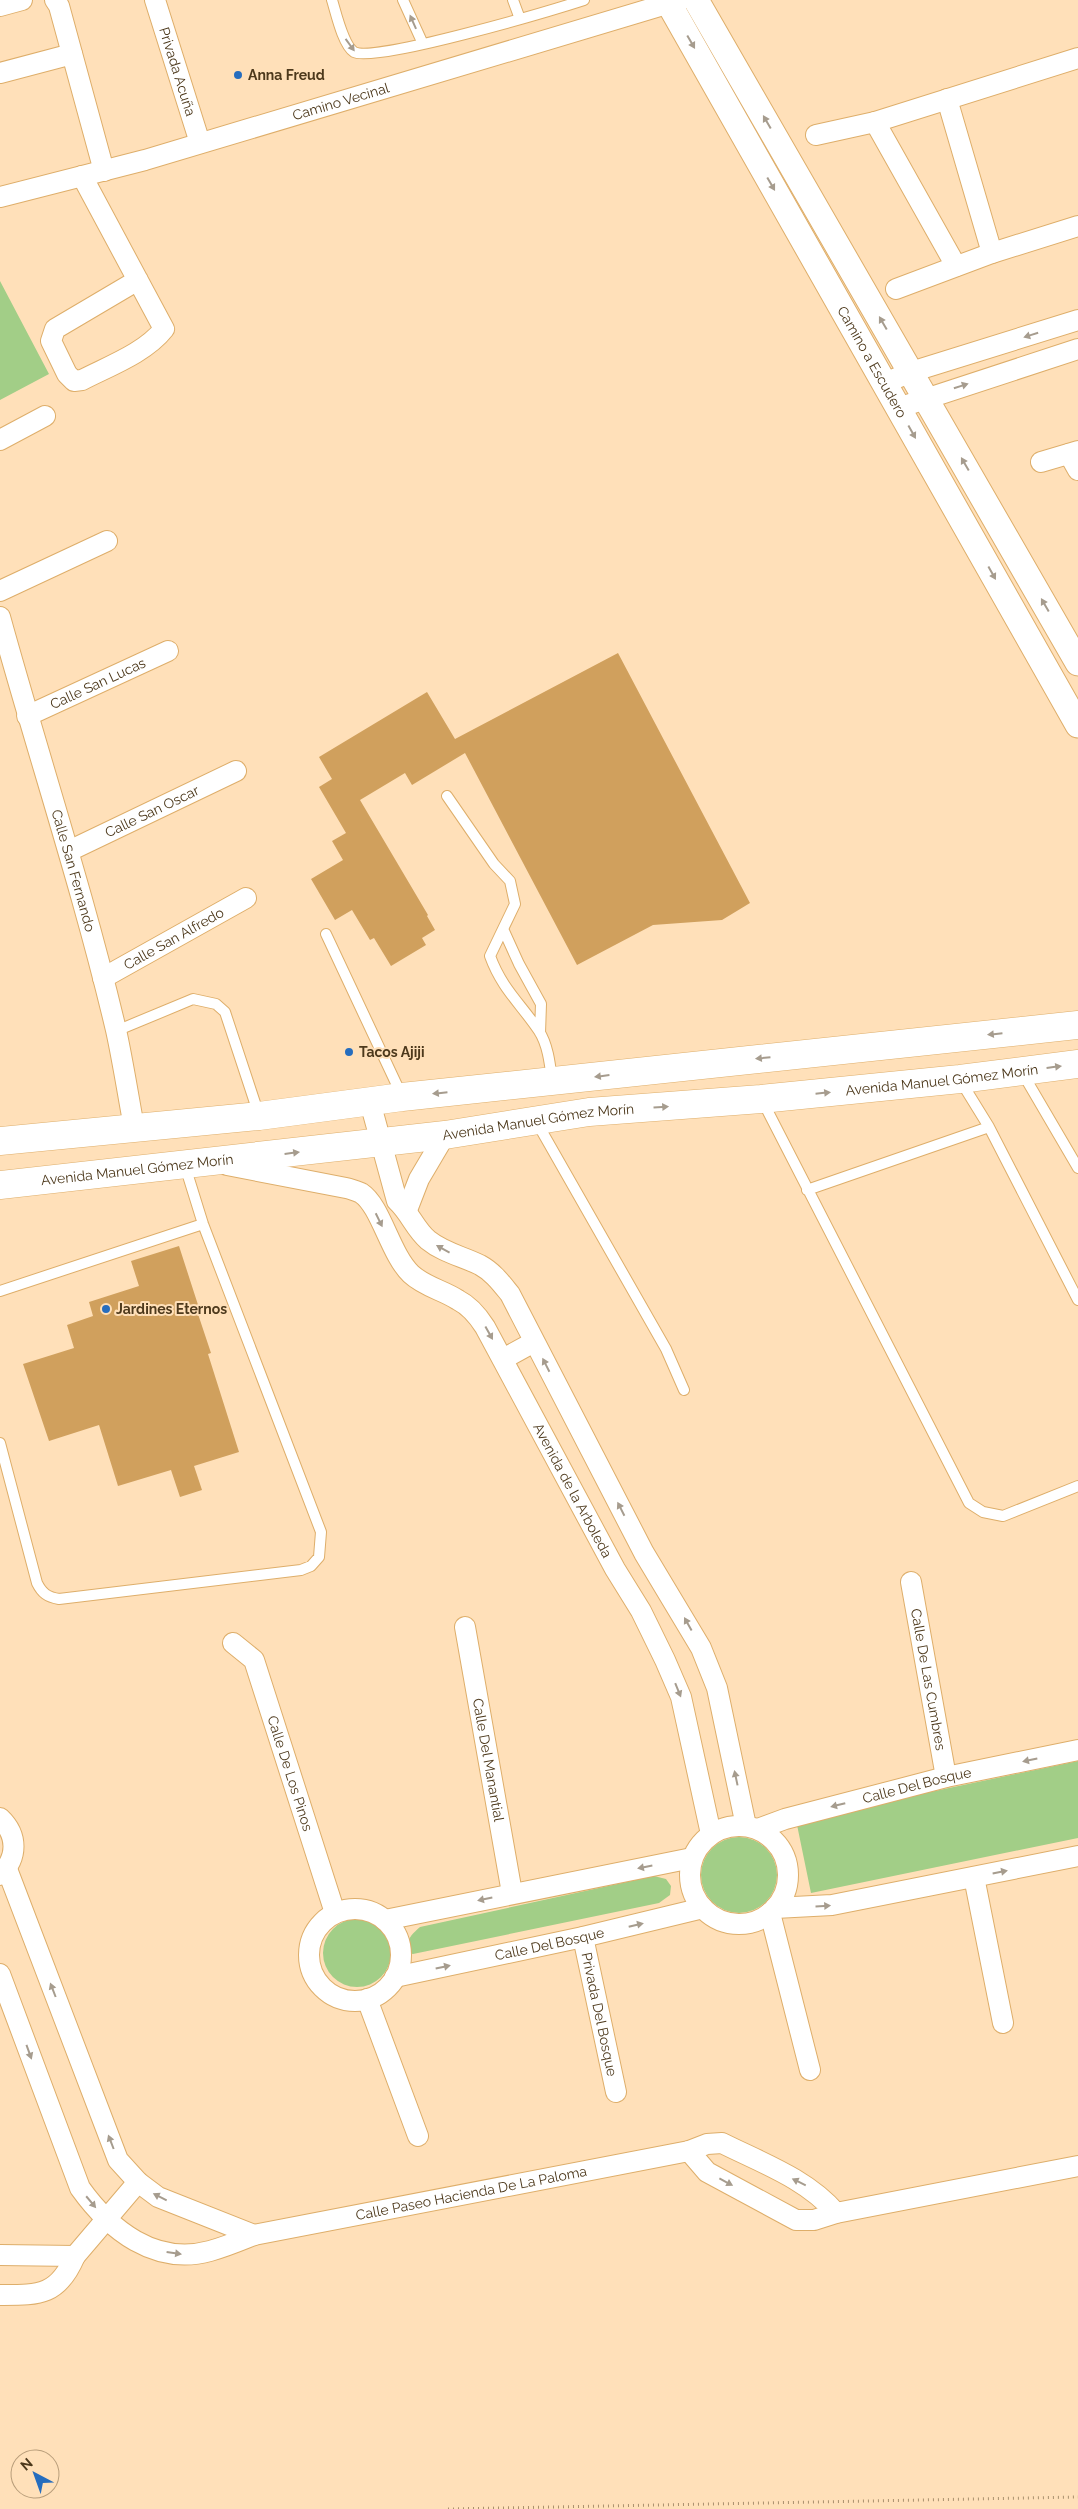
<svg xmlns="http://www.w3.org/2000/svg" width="1078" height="2509" font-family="Raleway,sans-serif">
  <rect width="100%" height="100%" fill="#ffe0b9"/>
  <path fill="#a2ce87" d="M0,281L49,374L0,400Z
    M1078,1761V1838L811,1893L796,1820Z
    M701 1875a38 38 0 1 1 76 0a38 38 0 1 1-76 0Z
    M654,1876L666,1879L671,1886L670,1895L659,1903L413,1954L409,1953C404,1941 412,1934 420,1927Z
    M323 1953a34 34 0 1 1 68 0a34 34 0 1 1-68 0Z"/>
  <path fill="#d0a05d" d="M618,653L750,903L722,920L653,925L577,965L465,753L412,785L405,773L360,800L428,915L427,916L435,930L422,938L426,945L391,966L374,938L370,940L352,910L335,920L311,879L343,860L332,841L346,833L319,787L332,779L319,757L427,692L455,739Z
    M179,1246L200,1311H197L211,1353L208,1354L239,1452L194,1466L202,1490L180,1497L171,1470L118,1486L99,1425L49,1441L23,1364L74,1348L67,1325L93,1316L89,1302L139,1286L131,1261Z"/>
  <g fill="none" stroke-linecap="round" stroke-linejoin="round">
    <defs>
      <path id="service" d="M332,0C336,13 343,45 354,52C375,63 553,10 584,0
        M403,0L423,44
        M513,0L520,19
        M447,796L494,864L510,881L515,904L490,956C502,989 521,1004 539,1031C548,1045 550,1064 552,1080
        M504,931L519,964L541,1004L540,1033
        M326,934L402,1096
        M116,1031L193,999L216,1004L225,1012L259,1115
        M1023,1074L1078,1168
        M960,1080L989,1127L1078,1300
        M762,1100L969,1503L983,1512L1003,1516L1078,1486
        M536,1121L666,1349L684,1390
        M807,1190L989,1127
        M0,1291L203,1224
        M0,1443L37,1583C42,1593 47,1597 59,1599L301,1570L311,1566L319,1557L321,1532L203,1224L185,1166"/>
      <g id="minor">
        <path d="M55,0L59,6L104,171"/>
        <path id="s1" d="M155,0L200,143"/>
        <path d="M0,6L22,0"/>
        <path d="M0,73L72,54"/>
        <path d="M947,99L992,253"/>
        <path d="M875,122L956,266"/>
        <path d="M816,135L875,122L1078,58"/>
        <path d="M82,176L164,329C145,353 109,366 82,380L74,381L67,374L51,341L55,329L138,280"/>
        <path id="s2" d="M0,197L145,160L680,0"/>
        <path d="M896,289L992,253L1078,226"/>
        <path d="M885,383L911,372L1078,320"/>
        <path d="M898,408L1078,349"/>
        <path d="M0,440L45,416"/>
        <path d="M1069,454L1078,470"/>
        <path d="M1041,462L1078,451"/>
        <path d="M0,591L107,541"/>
        <path id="s3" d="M0,617C38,755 83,890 116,1030C123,1062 128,1095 134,1127"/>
        <path id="s4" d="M27,716L168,651"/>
        <path id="s5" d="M69,851L236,771"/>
        <path id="s6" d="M103,978L246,898"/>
        <path d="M370,1102L397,1201C410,1213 415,1229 428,1240C444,1253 462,1256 480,1265C493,1272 501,1283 510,1294L644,1553L701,1648L717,1688L746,1826"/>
        <path id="s7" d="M227,1165L346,1188C351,1189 356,1191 361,1193C381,1206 390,1254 411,1274C425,1287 443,1290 458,1300C470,1306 478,1316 485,1327L615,1569L641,1611L665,1660L681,1697L711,1834"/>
        <path d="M407,1210L419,1179L445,1135"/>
        <path d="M503,1359L534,1342"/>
        <path id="s8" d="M911,1582L946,1777"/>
        <path id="s9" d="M465,1627L512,1893"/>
        <path id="s10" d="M233,1643L254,1660L335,1913"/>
        <path d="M0,1818C18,1835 18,1858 0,1875"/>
        <circle cx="739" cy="1875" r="49"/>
        <path id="s11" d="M758,1829L785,1819L946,1777L1078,1750"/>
        <path d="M7,1869L118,2160L138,2182L158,2197L254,2235"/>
        <path d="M974,1877L1003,2023"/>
        <path d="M775,1908L832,1905L1078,1856"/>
        <circle cx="355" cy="1955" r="46"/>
        <path d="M770,1913L810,2070"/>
        <path d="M385,1920L692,1858"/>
        <path id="s12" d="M583,1937L616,2092"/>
        <path id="s13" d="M0,1974L80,2188C110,2230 155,2266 210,2251C225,2247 239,2241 254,2235L689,2151L707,2144L722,2143C762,2163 807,2179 836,2213"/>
        <path id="s14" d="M395,1977L583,1937L703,1908"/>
        <path d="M367,1999L418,2136"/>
        <path d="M689,2151L707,2172L796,2220H814L836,2213L1078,2166"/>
        <path d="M0,2255L75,2256L138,2182"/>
        <path d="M0,2295C39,2295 58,2296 75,2256"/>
      </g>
      <g id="tertiary">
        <path id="s15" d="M667,0L1078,725"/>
        <path d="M696,0L1078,663"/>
      </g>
      <g id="primary">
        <path d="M0,1141L259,1116L402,1097L1078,1025"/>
        <path id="s16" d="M0,1185L445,1135L589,1112L761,1099L960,1079L1078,1064"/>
      </g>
    </defs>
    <use href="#service" stroke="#deae6a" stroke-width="12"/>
    <use href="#minor" stroke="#deae6a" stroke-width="22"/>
    <use href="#tertiary" stroke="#deae6a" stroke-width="27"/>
    <use href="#primary" stroke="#deae6a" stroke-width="29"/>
    <path stroke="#a98f6d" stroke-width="3" stroke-dasharray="1 4" stroke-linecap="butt" d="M448,2509L1078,2497"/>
    <use href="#service" stroke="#fff" stroke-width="10"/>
    <use href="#minor" stroke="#fff" stroke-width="20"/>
    <use href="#tertiary" stroke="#fff" stroke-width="25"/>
    <use href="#primary" stroke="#fff" stroke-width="28"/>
  </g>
  <defs><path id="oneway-solid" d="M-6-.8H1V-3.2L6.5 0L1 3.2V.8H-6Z" transform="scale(1.25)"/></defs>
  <g fill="#a69c8e">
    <use href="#oneway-solid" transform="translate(413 22) rotate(-114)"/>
    <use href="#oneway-solid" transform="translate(691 42) rotate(60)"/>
    <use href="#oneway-solid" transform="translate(350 45) rotate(54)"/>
    <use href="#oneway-solid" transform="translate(767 122) rotate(-120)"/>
    <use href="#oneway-solid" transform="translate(771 184) rotate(60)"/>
    <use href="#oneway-solid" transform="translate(883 323) rotate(-120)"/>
    <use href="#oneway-solid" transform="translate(1031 335) rotate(163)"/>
    <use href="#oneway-solid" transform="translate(961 386) rotate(-18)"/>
    <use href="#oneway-solid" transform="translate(912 432) rotate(61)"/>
    <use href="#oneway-solid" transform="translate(965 464) rotate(-120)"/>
    <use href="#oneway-solid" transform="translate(992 573) rotate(61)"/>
    <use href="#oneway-solid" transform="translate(1045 605) rotate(-120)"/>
    <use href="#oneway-solid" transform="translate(995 1034) rotate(174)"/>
    <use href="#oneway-solid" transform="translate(763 1058) rotate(174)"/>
    <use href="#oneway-solid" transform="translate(1054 1067) rotate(-7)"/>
    <use href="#oneway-solid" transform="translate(602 1076) rotate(173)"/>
    <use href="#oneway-solid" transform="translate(440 1093) rotate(174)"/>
    <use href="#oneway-solid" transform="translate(823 1093) rotate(-6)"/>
    <use href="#oneway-solid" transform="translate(661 1107) rotate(-4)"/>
    <use href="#oneway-solid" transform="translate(292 1153) rotate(-7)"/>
    <use href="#oneway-solid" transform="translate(379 1220) rotate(64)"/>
    <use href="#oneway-solid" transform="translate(443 1249) rotate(-151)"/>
    <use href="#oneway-solid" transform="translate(489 1333) rotate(61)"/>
    <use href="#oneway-solid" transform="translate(546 1365) rotate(-117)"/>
    <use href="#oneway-solid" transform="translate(621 1509) rotate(-117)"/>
    <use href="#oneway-solid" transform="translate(688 1624) rotate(-119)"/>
    <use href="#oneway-solid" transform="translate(678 1690) rotate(68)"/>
    <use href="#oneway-solid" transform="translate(1030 1760) rotate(168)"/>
    <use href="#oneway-solid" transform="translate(736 1778) rotate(-102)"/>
    <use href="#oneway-solid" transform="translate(838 1805) rotate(166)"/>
    <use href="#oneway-solid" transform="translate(645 1867) rotate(169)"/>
    <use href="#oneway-solid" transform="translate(1000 1872) rotate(-11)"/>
    <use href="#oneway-solid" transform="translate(485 1899) rotate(168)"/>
    <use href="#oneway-solid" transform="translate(823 1906) rotate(-3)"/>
    <use href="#oneway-solid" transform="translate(636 1925) rotate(-13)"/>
    <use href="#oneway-solid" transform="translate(443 1967) rotate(-12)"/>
    <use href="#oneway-solid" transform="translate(53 1990) rotate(-111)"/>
    <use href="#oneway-solid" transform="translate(29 2052) rotate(70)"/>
    <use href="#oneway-solid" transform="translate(111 2142) rotate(-111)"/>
    <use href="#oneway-solid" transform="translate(726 2182) rotate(28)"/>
    <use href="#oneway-solid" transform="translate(799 2182) rotate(-154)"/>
    <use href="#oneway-solid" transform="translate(160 2197) rotate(-153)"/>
    <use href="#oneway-solid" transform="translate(91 2202) rotate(50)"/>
    <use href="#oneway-solid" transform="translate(174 2253) rotate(8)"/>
  </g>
  <g fill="#266dbe" stroke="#ffe0b9" stroke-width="2">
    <circle cx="238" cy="75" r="5"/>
    <circle cx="349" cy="1052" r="5"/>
    <circle cx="106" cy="1309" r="5"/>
  </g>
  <g text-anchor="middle" stroke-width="4" stroke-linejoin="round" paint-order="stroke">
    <g font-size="14" fill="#4d391c" stroke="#ffe0b9">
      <text dy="5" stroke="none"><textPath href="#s1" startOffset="75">Privada Acuña</textPath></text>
      <text dy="5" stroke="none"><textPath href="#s2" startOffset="354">Camino Vecinal</textPath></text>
      <text dy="5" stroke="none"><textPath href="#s15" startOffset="416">Camino a Escudero</textPath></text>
      <text dy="5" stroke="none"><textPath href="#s4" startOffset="78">Calle San Lucas</textPath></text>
      <text dy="5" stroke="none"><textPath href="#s5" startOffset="92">Calle San Oscar</textPath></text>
      <text dy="5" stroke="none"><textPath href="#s3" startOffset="264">Calle San Fernando</textPath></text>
      <text dy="5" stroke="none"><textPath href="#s6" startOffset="81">Calle San Alfredo</textPath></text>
      <text dy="5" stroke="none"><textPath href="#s16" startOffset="948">Avenida Manuel Gómez Morín</textPath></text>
      <text dy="5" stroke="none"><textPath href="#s16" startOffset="542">Avenida Manuel Gómez Morín</textPath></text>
      <text dy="5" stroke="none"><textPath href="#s16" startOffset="138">Avenida Manuel Gómez Morín</textPath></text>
      <text dy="5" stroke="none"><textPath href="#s7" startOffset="511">Avenida de la Arboleda</textPath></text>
      <text dy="5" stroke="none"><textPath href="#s8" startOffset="99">Calle De Las Cumbres</textPath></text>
      <text dy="5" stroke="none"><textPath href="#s9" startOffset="135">Calle Del Manantial</textPath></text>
      <text dy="5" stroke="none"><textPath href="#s10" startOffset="146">Calle De Los Pinos</textPath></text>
      <text dy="5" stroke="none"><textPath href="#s11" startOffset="165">Calle Del Bosque</textPath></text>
      <text dy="5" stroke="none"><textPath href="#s14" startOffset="158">Calle Del Bosque</textPath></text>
      <text dy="5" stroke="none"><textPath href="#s12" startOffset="79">Privada Del Bosque</textPath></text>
      <text dy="5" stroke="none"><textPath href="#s13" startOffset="651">Calle Paseo Hacienda De La Paloma</textPath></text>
    </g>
    <g font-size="14" font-weight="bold" fill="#4d391c" stroke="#ffe0b9" text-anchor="start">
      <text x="248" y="80">Anna Freud</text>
      <text x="359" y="1057">Tacos Ajiji</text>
      <text x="116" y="1314">Jardines Eternos</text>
    </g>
  </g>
  <g transform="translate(35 2474) rotate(319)"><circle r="24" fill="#ffe0b9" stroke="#b89d7a"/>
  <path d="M0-4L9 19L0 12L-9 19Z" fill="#266dbe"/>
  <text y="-8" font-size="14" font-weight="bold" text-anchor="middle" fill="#4d391c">N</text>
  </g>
</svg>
